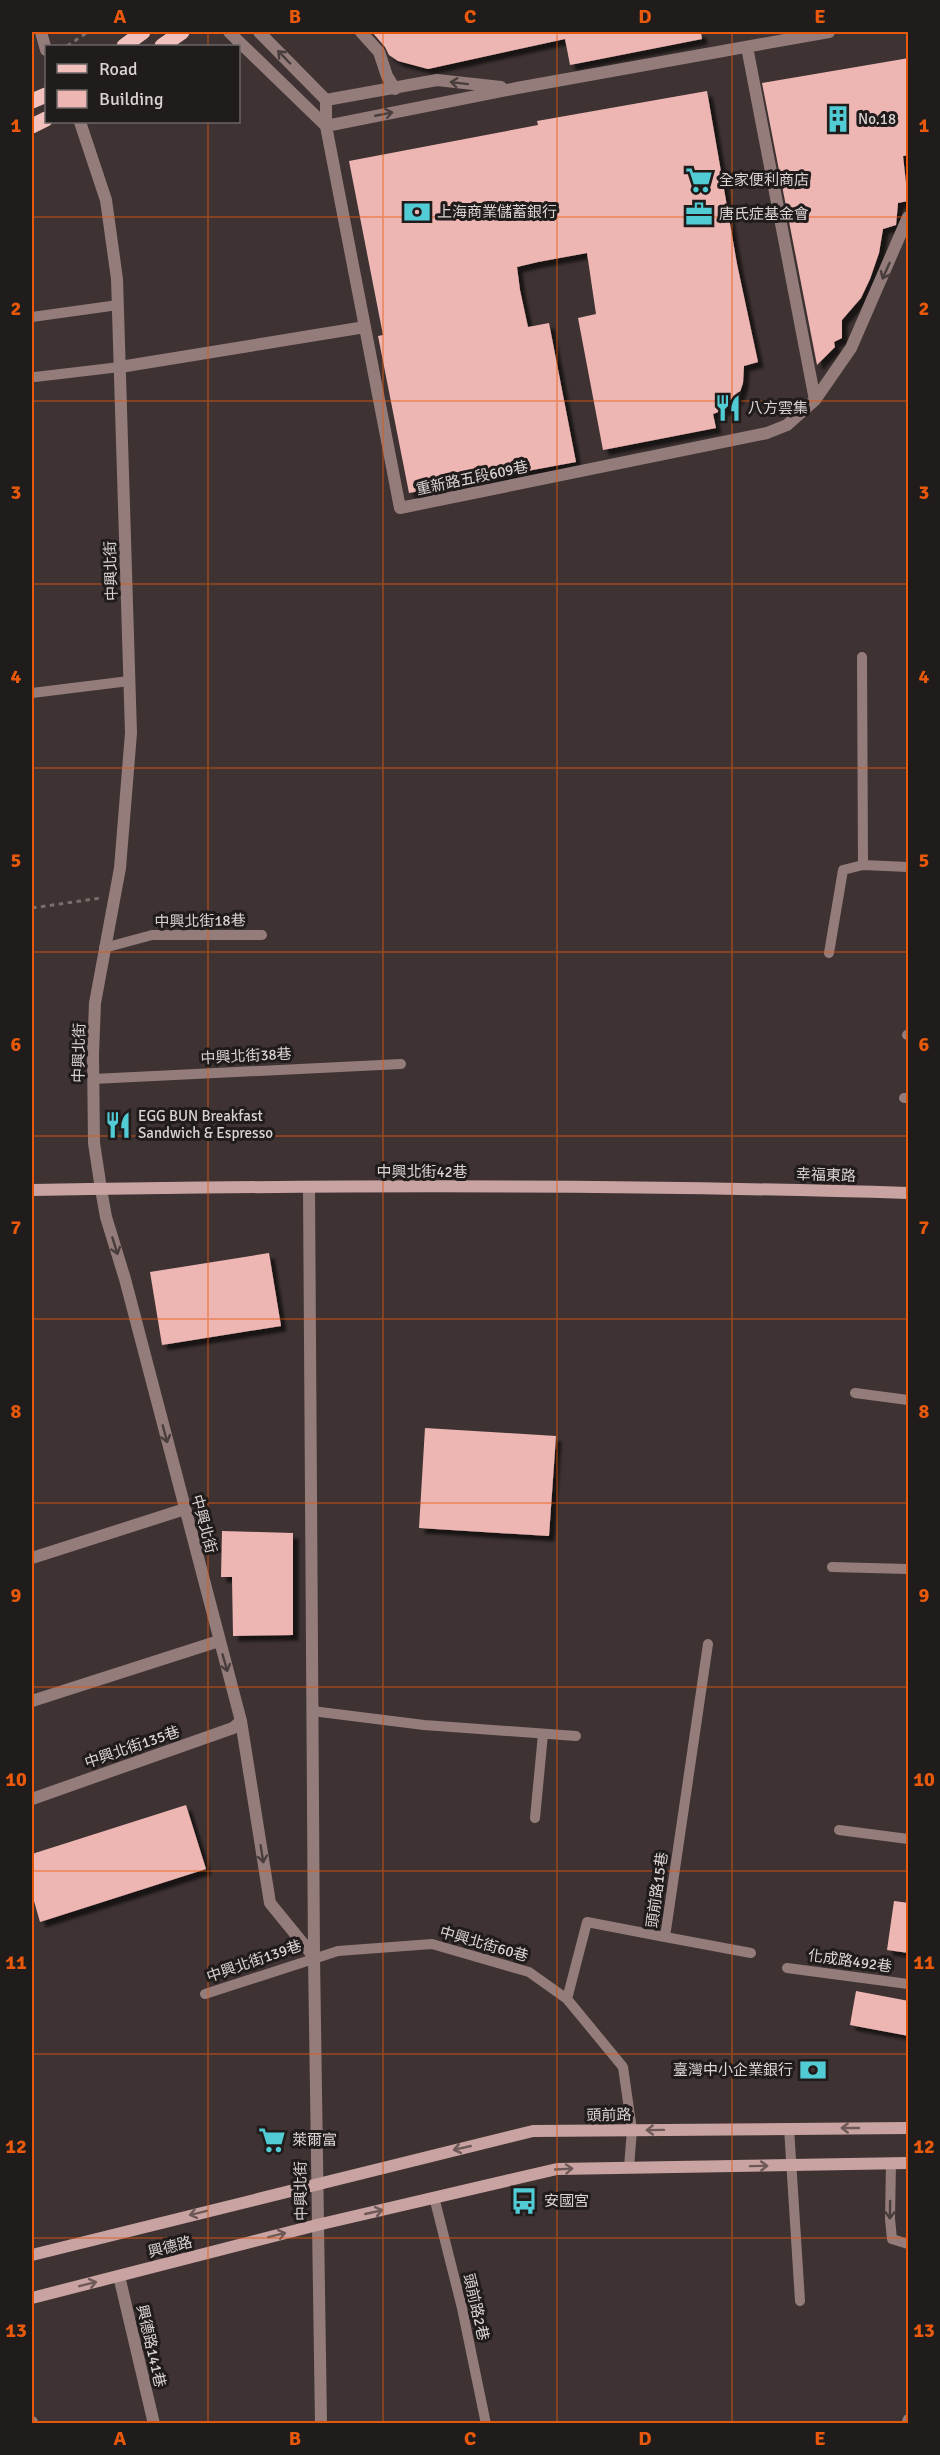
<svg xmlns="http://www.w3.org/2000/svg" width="940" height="2455" font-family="Signika,'Noto Sans TC',sans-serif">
  <defs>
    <filter id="shadow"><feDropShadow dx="5.5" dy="5.5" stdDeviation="1.5" flood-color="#0009"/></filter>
  </defs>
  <rect width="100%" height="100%" fill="#3e3332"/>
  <path fill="#eeb6b3" filter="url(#shadow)" d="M372,32H701L702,39L570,65L565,39L428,69L398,61L389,55L385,47Z
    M909,58V155L903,156L908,201L898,203L896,225L883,229L879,253L870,279L861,298L842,320V338L834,342L835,347L817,365L762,83Z
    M707,91L737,264L758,362L744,366L743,383L738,398L724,410L713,414L716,428L603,450L578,318L596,314L587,253L538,262L517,267L520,290L528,327L549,323L576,462L409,493L378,336L383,335L349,161L538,125L537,121Z
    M269,1253L281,1326L162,1345L150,1272Z
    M425,1428L556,1436L549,1536L419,1528Z
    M222,1531L293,1533V1635L233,1636L232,1577H221Z
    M186,1805L206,1869L40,1922L32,1894V1854Z
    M894,1901L909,1903V1953L887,1950Z
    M856,1991L909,2001V2036L850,2025Z"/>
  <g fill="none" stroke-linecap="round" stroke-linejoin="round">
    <path stroke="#786e6d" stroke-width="3" stroke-dasharray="4.5 4.5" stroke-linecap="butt" d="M67,46L88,32
      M32,908L101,898"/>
    <path stroke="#947c7b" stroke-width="10" d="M32,317L118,305
      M35,377L120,367
      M862,657L863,865
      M32,693L129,681
      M104,948L152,935H262
      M829,953L843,870L863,865L908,867
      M907,1035H908
      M93,1079L401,1064
      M904,1098H908
      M855,1393L908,1400
      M832,1567L908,1569
      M312,1711L424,1725L576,1736
      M535,1818L543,1734
      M839,1830L908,1839
      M665,1937L751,1953
      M787,1968L908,1984
      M205,1994L338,1951L432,1944L529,1972L567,1999
      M789,2128L800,2301
      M891,2163L890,2219L892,2239L908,2244
      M629,2167L632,2130L623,2067L567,1999L587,1922L665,1937L708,1644
      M434,2197L462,2308L486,2424
      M906,2424L908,2419"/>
    <path stroke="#947c7b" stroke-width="12" d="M41,32L46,50
      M229,32L326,126L517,88L829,32
      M259,32L326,100L437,80L501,87
      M361,32L379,52L387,76L395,89
      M326,100V126L400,508L767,433L787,425L815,400L747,47
      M80,122L106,200L117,279L131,733L120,868L95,1003L93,1054L94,1143L101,1189L106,1217L125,1279L241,1721L270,1903L314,1957
      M120,367L365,327
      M815,400L851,348L908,217
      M309,1187L314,1957L321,2424
      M32,1558L185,1509
      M32,1701L219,1641
      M32,1799L233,1728L241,1721
      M119,2276L154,2424
      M32,2422V2424"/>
    <path stroke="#c9a3a1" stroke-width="12" d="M32,1190C324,1185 616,1184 908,1193
      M32,2255L533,2131L908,2128
      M32,2298L317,2225L557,2169L908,2163"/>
    <path stroke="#f2c1be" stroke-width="15" d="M124,46L143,32
      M162,46L182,32
      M32,101L46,95
      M32,126L46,119"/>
  </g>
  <defs><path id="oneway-shaft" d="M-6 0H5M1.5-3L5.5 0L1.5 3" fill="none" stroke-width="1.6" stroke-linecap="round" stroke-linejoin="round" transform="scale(1.5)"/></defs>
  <g stroke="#493e3d">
    <use href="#oneway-shaft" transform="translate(284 57) rotate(-134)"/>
    <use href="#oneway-shaft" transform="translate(459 83) rotate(-173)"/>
    <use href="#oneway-shaft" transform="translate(384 114) rotate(-11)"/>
    <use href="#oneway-shaft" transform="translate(886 271) rotate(114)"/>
    <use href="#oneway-shaft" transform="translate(115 1246) rotate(73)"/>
    <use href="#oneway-shaft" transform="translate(165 1434) rotate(75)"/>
    <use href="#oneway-shaft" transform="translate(225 1663) rotate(74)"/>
    <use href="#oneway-shaft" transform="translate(262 1854) rotate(81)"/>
    <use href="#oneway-shaft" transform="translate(890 2210) rotate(91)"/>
  </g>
  <g stroke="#6d5958">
    <use href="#oneway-shaft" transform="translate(850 2128) rotate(-180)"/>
    <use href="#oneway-shaft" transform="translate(655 2130) rotate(179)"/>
    <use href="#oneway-shaft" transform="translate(462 2148) rotate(167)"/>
    <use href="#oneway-shaft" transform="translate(759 2166) rotate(-1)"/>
    <use href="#oneway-shaft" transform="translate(564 2169) rotate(-3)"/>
    <use href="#oneway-shaft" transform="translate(374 2212) rotate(-13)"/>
    <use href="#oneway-shaft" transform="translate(198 2213) rotate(166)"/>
    <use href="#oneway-shaft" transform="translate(277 2235) rotate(-14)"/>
    <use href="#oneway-shaft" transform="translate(88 2284) rotate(-14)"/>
  </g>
  <path fill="none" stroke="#e8590c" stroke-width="1.5" stroke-opacity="0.55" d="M208,32V46M383,32V2424M557,32V2424M732,32V2424M208,122V2424M32,217H908M32,401H908M32,584H908M32,768H908M32,952H908M32,1136H908M32,1319H908M32,1503H908M32,1687H908M32,1871H908M32,2054H908M32,2238H908"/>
  <defs>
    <symbol id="building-bare" viewBox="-9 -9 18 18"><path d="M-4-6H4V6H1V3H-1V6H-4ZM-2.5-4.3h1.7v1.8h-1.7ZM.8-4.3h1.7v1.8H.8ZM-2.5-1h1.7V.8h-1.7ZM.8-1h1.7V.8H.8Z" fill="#51ccd5" stroke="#211c1c" stroke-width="2.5" paint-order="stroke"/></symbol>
    <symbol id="supermarket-bare" viewBox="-9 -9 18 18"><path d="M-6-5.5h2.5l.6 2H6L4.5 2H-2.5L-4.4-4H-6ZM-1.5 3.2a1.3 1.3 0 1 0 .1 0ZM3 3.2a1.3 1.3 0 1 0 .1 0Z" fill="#51ccd5" stroke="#211c1c" stroke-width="2.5" paint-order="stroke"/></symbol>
    <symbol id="bank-bare" viewBox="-9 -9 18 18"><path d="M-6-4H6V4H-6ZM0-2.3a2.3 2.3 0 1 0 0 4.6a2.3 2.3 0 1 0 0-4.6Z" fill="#51ccd5" stroke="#211c1c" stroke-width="2.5" paint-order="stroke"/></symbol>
    <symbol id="office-bare" viewBox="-9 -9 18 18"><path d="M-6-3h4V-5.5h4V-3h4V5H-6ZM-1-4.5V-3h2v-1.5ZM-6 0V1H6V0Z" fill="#51ccd5" stroke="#211c1c" stroke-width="2.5" paint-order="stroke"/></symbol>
    <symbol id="restaurant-bare" viewBox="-9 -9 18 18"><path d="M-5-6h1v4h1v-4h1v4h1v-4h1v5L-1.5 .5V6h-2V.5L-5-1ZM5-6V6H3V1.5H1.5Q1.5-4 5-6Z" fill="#51ccd5" stroke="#211c1c" stroke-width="2.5" paint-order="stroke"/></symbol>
    <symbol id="bus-bare" viewBox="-9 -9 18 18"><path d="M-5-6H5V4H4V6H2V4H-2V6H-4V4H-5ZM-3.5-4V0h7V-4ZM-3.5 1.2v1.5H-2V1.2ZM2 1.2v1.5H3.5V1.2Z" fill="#51ccd5" stroke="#211c1c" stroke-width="2.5" paint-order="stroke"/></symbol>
  </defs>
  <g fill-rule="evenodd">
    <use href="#building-bare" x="819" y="100" width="38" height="38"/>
    <use href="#supermarket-bare" x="680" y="161" width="38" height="38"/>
    <use href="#bank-bare" x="398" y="193" width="38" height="38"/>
    <use href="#office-bare" x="680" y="195" width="38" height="38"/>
    <use href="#restaurant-bare" x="709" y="389" width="38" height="38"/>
    <use href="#restaurant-bare" x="99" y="1106" width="38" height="38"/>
    <use href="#bank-bare" x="794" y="2051" width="38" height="38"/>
    <use href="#supermarket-bare" x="253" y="2121" width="38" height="38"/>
    <use href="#bus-bare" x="505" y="2182" width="38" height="38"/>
  </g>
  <g text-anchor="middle" stroke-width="6" stroke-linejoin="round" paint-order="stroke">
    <g font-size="15" fill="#dbd4d3" stroke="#211c1c" text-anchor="start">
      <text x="858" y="124">No.18</text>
      <text x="719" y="185">全家便利商店</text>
      <text x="437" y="217">上海商業儲蓄銀行</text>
      <text x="719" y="219">唐氏症基金會</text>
      <text x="748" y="413">八方雲集</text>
      <text x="138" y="1121">EGG BUN Breakfast<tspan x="138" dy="17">Sandwich &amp; Espresso</tspan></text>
      <text x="793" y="2075" text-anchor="end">臺灣中小企業銀行</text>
      <text x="292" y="2145">萊爾富</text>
      <text x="544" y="2206">安國宮</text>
    </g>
    <g font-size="15" fill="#dbd4d3" stroke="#211c1c">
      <text transform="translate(472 478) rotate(-12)" y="5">重新路五段609巷</text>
      <text transform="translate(111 571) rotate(-92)" y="5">中興北街</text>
      <text transform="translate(200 921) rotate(-1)" y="5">中興北街18巷</text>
      <text transform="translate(79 1053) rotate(-89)" y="5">中興北街</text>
      <text transform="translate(246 1056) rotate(-3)" y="5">中興北街38巷</text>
      <text x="422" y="1177">中興北街42巷</text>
      <text transform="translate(826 1175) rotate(2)" y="5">幸福東路</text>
      <text transform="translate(204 1524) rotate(75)" y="5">中興北街</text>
      <text transform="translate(132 1747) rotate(-19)" y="5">中興北街135巷</text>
      <text transform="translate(657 1890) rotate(-82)" y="5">頭前路15巷</text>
      <text transform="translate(484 1944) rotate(16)" y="5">中興北街60巷</text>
      <text transform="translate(254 1961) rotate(-19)" y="5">中興北街139巷</text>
      <text transform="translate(850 1961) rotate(8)" y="5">化成路492巷</text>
      <text transform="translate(609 2115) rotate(-1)" y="5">頭前路</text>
      <text transform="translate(301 2191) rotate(-91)" y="5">中興北街</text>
      <text transform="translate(170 2247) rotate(-14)" y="5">興德路</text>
      <text transform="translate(476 2307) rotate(77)" y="5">頭前路2巷</text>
      <text transform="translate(151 2346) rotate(77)" y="5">興德路141巷</text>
    </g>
  </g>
  <rect width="940" height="2455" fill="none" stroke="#211c1c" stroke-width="66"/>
  <rect x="45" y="45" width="195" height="78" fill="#211c1c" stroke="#6b6665" stroke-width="1.5"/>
  <rect x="57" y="64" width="30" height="9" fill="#f2c1be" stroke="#6b6665" stroke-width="1.5"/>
  <text x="99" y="75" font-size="18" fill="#dbd4d3">Road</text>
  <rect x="57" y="90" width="30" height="18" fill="#eeb6b3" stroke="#6b6665" stroke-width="1.5"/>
  <text x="99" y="105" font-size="18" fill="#dbd4d3">Building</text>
  <rect x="33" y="33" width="874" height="2389" fill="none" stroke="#e8590c" stroke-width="2"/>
  <g font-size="20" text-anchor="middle" font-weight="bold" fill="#e8590c">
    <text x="120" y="23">A</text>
    <text x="295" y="23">B</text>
    <text x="470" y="23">C</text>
    <text x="645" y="23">D</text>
    <text x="820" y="23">E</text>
    <text x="16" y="132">1</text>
    <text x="924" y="132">1</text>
    <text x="16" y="315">2</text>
    <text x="924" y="315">2</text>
    <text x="16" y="499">3</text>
    <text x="924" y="499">3</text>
    <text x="16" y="683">4</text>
    <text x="924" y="683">4</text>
    <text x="16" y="867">5</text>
    <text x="924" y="867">5</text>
    <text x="16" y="1051">6</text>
    <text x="924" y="1051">6</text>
    <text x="16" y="1234">7</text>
    <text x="924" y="1234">7</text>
    <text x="16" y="1418">8</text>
    <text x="924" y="1418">8</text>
    <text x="16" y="1602">9</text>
    <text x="924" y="1602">9</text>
    <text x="16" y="1786">10</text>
    <text x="924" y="1786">10</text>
    <text x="16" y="1969">11</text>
    <text x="924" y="1969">11</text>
    <text x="16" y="2153">12</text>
    <text x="924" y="2153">12</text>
    <text x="16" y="2337">13</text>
    <text x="924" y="2337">13</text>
    <text x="120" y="2445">A</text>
    <text x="295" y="2445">B</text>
    <text x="470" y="2445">C</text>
    <text x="645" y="2445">D</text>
    <text x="820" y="2445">E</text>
  </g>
</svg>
